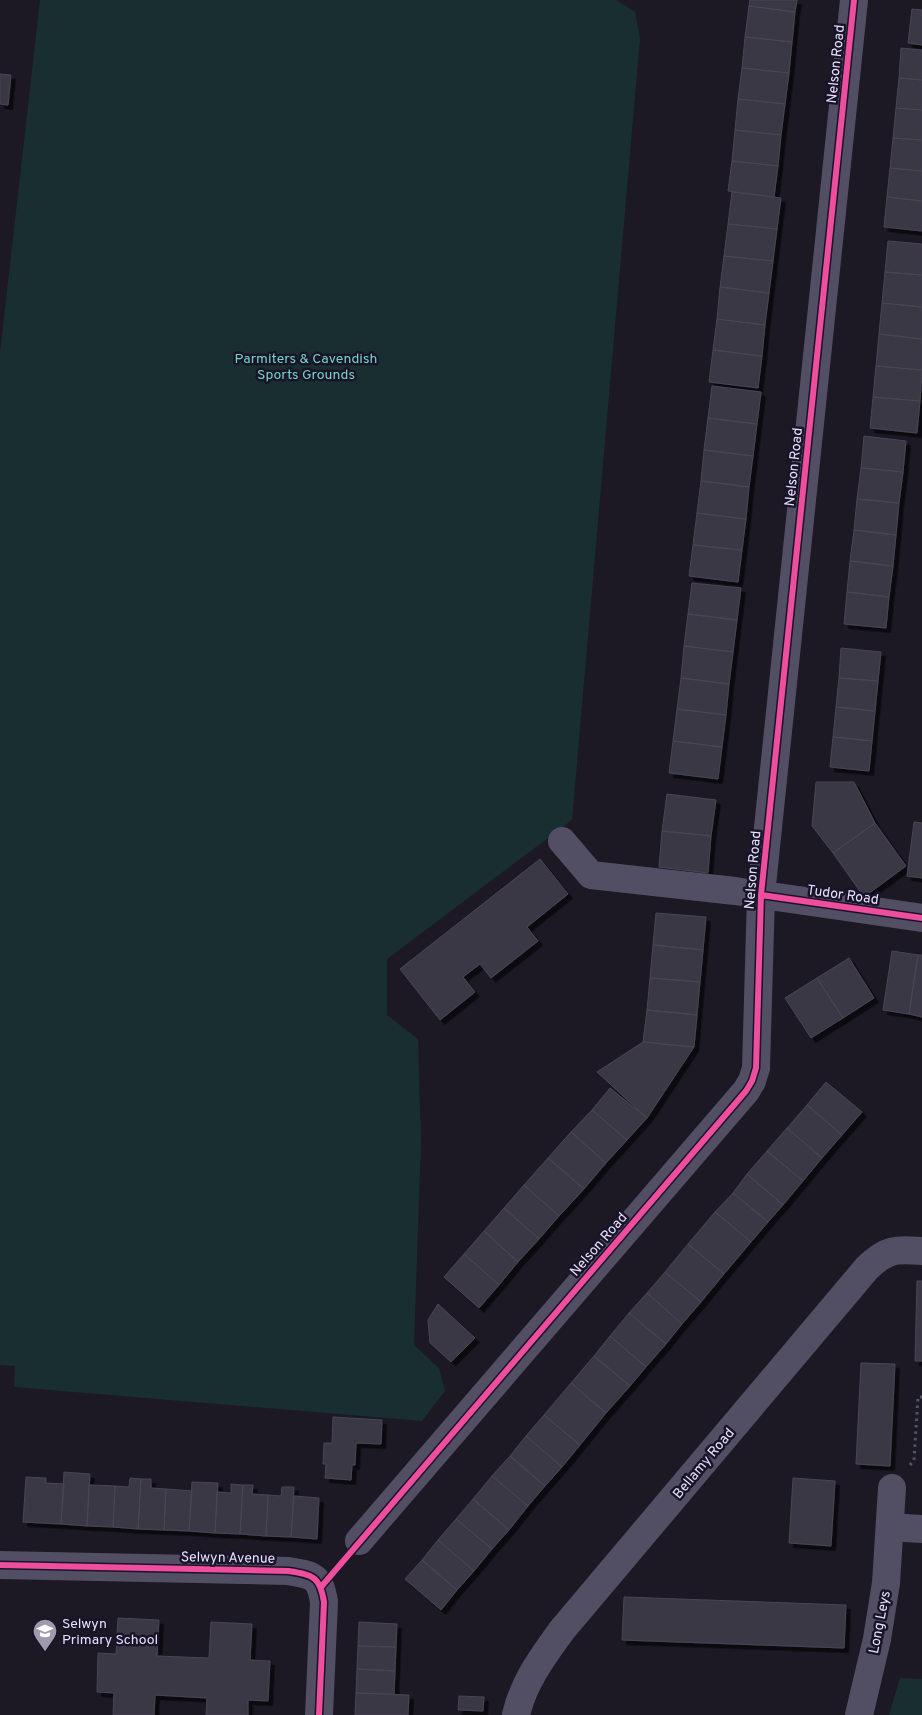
<svg xmlns="http://www.w3.org/2000/svg" width="922" height="1715" font-family="Overpass,sans-serif">
  <defs>
    <filter id="shadow"><feDropShadow dx="4.5" dy="4.5" stdDeviation="0" flood-color="#0009"/></filter>
  </defs>
  <rect width="100%" height="100%" fill="#1c1924"/>
  <path fill="#192e31" d="M40,0H616L635,12L640,39L572,820L387,959V1015L418,1039L421,1141L414,1345L439,1368L445,1391L422,1421L14,1387L15,1366L0,1365V353Z
    M900,1678L922,1679V1715H889Z"/>
  <path fill="#3b3845" stroke="#4a4556" filter="url(#shadow)" d="M750,0H797L795,12L749,6Z
    M749,6L795,12L792,42L745,37Z
    M912,9L922,10V45L908,43Z
    M745,37L792,42L789,73L742,68Z
    M901,48L922,50V80L899,78Z
    M742,68L789,73L785,104L738,99Z
    M0,74L11,75L8,105L0,104Z
    M899,78L922,80V110L896,108Z
    M738,99L785,104L781,135L735,130Z
    M896,108L922,110V140L893,138Z
    M735,130L781,135L778,166L732,161Z
    M893,138L922,140V171L890,168Z
    M732,161L778,166L774,197L728,191Z
    M890,168L922,171V201L887,197Z
    M732,192L781,198L777,229L728,224Z
    M887,197L922,201V231L884,227Z
    M728,224L777,229L773,261L724,256Z
    M888,241L922,244V275L885,272Z
    M724,256L773,261L769,293L720,287Z
    M885,272L922,275V307L882,303Z
    M720,287L769,293L765,325L717,319Z
    M882,303L922,307V339L879,334Z
    M717,319L765,325L762,356L713,350Z
    M879,334L922,339V370L876,366Z
    M713,350L762,356L758,388L709,382Z
    M876,366L922,370L920,401L873,397Z
    M712,386L761,392L757,424L708,418Z
    M873,397L920,401L917,433L870,428Z
    M708,418L757,424L753,456L704,450Z
    M864,436L906,441L903,472L861,468Z
    M704,450L753,456L749,487L701,481Z
    M861,468L903,472L899,503L857,499Z
    M701,481L749,487L746,519L697,513Z
    M857,499L899,503L896,535L854,530Z
    M697,513L746,519L742,550L693,545Z
    M854,530L896,535L893,566L850,561Z
    M693,545L742,550L738,582L689,576Z
    M850,561L893,566L889,597L847,592Z
    M692,583L741,588L737,620L688,614Z
    M847,592L889,597L886,628L844,624Z
    M688,614L737,620L733,652L684,646Z
    M684,646L733,652L729,684L681,678Z
    M841,648L881,652L878,681L839,678Z
    M681,678L729,684L726,715L677,709Z
    M839,678L878,681L875,711L836,707Z
    M836,707L875,711L872,741L833,737Z
    M677,709L726,715L722,747L673,741Z
    M833,737L872,741L869,771L830,767Z
    M673,741L722,747L718,779L669,773Z
    M816,782H854L875,823L833,853L812,826Z
    M667,794L716,800L711,836L662,831Z
    M914,822L922,823V878L907,876Z
    M875,823L906,866L864,897L833,853Z
    M662,831L711,836L708,873L659,867Z
    M540,859L568,894L527,927L538,941L491,978L480,964L463,977L475,992L440,1020L400,969Z
    M656,913L706,917L703,950L653,945Z
    M653,945L703,950L700,982L650,978Z
    M892,951L918,955L909,1014L883,1010Z
    M918,955H922V1017L909,1014Z
    M849,958L874,998L843,1018L817,978Z
    M650,978L700,982L697,1015L647,1010Z
    M817,978L843,1018L811,1038L785,998Z
    M647,1010L697,1015L694,1047L643,1042Z
    M643,1042L694,1047L647,1118L597,1072Z
    M826,1082L862,1112L842,1135L807,1105Z
    M610,1088L647,1118L627,1140L592,1110Z
    M807,1105L842,1135L822,1158L787,1128Z
    M592,1110L627,1140L606,1163L571,1132Z
    M787,1128L822,1158L803,1181L767,1151Z
    M571,1132L606,1163L584,1189L548,1158Z
    M767,1151L803,1181L783,1205L747,1174Z
    M548,1158L584,1189L559,1216L524,1185Z
    M747,1174L783,1205L768,1222L733,1193Z
    M524,1185L559,1216L539,1239L504,1208Z
    M733,1193L768,1222L751,1242L715,1212Z
    M504,1208L539,1239L518,1262L484,1231Z
    M715,1212L751,1242L724,1274L688,1244Z
    M484,1231L518,1262L499,1285L464,1254Z
    M688,1244L724,1274L701,1302L665,1272Z
    M464,1254L499,1285L479,1308L444,1277Z
    M665,1272L701,1302L682,1324L647,1293Z
    M917,1281H922V1361H915Z
    M647,1293L682,1324L666,1344L629,1313Z
    M438,1304L475,1338L451,1362L430,1343L428,1320Z
    M629,1313L666,1344L646,1367L610,1336Z
    M610,1336L646,1367L630,1386L594,1356Z
    M594,1356L630,1386L606,1413L571,1383Z
    M861,1363L895,1364L890,1466L856,1464Z
    M571,1383L606,1413L580,1445L544,1415Z
    M544,1415L580,1445L562,1467L526,1436Z
    M333,1417L382,1420L381,1444L356,1443L355,1465H352L351,1480L325,1478L326,1464H323L324,1443H332Z
    M526,1436L562,1467L545,1486L510,1456Z
    M510,1456L545,1486L528,1506L492,1476Z
    M64,1472L90,1474L87,1526L61,1524Z
    M492,1476L528,1506L509,1530L473,1499Z
    M26,1477L46,1478V1483L64,1484L61,1524L23,1522Z
    M130,1478L141,1479L138,1529L113,1527L115,1486L129,1487Z
    M793,1478L835,1481L831,1546L789,1543Z
    M141,1479H151V1488L166,1489L164,1530L138,1529Z
    M192,1482L218,1483L215,1533L189,1531Z
    M231,1484L243,1485L240,1534L215,1533L217,1492L231,1493Z
    M89,1485L115,1486L113,1527L87,1526Z
    M243,1485H253L252,1494L268,1495L266,1536L240,1534Z
    M282,1487H294L291,1537L266,1536L268,1495L281,1496Z
    M166,1489L192,1491L189,1531L164,1530Z
    M294,1496L319,1498L317,1539L291,1537Z
    M473,1499L509,1530L492,1549L456,1519Z
    M456,1519L492,1549L474,1571L438,1540Z
    M438,1540L474,1571L457,1590L422,1560Z
    M422,1560L457,1590L441,1610L405,1579Z
    M624,1597L846,1605L844,1648L622,1640Z
    M118,1618L159,1620L157,1656L209,1658L211,1622L252,1624L250,1660L270,1661L268,1701L248,1700V1715H206L207,1698L155,1695L154,1715H113L114,1693L97,1692L98,1653L116,1654Z
    M359,1622L397,1624L396,1647L358,1646Z
    M358,1646L396,1647L395,1671L357,1669Z
    M357,1669L395,1671L394,1694L356,1693Z
    M356,1693L409,1695L408,1715H355Z
    M459,1696L484,1697L483,1711L458,1710Z"/>
  <g fill="none" stroke-linecap="round" stroke-linejoin="round">
    <path stroke="#4d5664" stroke-width="3" stroke-dasharray="2.5 4" stroke-linecap="butt" d="M910,1465L914,1460L918,1397H922"/>
    <path stroke="#524f64" stroke-width="28" d="M562,841L591,875L735,891L922,918
      M890,1527L922,1529
      M359,1541L746,1091L752,1081L756,1068L761,895L854,0
      M0,1565L288,1571C313,1575 320,1576 324,1602L319,1715
      M516,1715C523,1683 543,1656 562,1630L867,1268C887,1249 895,1249 922,1251
      M859,1715L877,1639L886,1583L892,1488"/>
    <defs>
      <path id="cycleway" d="M761,895L922,918
        M0,1565L288,1571C313,1575 320,1576 324,1602L319,1715
        M321,1587L746,1091L752,1081L756,1068L761,895L854,0"/>
    </defs>
    <use href="#cycleway" stroke="#1a1429" stroke-width="9"/>
    <use href="#cycleway" stroke="#ef4d9e" stroke-width="6"/>
  </g>
  <defs>
    <symbol id="school-pin" viewBox="-11 -11 22 30"><path d="M0 17L-7.5 6A9.5 9.5 0 1 1 7.5 6Z" fill="#9f9ab0" stroke="#1a1429"/><path d="M0-5L7-2L0 1L-7-2ZM-4 1L0 2.5L4 1V4Q0 6-4 4Z" fill="#fff"/></symbol>
  </defs>
  <g fill-rule="evenodd">
    <use href="#school-pin" x="31" y="1617" width="28" height="38"/>
  </g>
  <g text-anchor="middle" stroke-width="5" stroke-linejoin="round" paint-order="stroke">
    <g font-size="14" fill="#e6e0fc" stroke="#1a1429">
      <text transform="translate(835 64) rotate(-84)" y="5">Nelson Road</text>
      <text transform="translate(793 467) rotate(-84)" y="5">Nelson Road</text>
      <text transform="translate(752 870) rotate(-85)" y="5">Nelson Road</text>
      <text transform="translate(843 894) rotate(8)" y="5">Tudor Road</text>
      <text transform="translate(598 1244) rotate(-49)" y="5">Nelson Road</text>
      <text transform="translate(703 1463) rotate(-50)" y="5">Bellamy Road</text>
      <text transform="translate(228 1557) rotate(1)" y="5">Selwyn Avenue</text>
      <text transform="translate(879 1622) rotate(-79)" y="5">Long Leys</text>
    </g>
    <g font-size="14" fill="#72d5c6" stroke="#1a1429">
      <text x="306" y="363">Parmiters &amp; Cavendish<tspan x="306" dy="16">Sports Grounds</tspan></text>
    </g>
    <g font-size="14" fill="#e6e0fc" stroke="#1a1429" text-anchor="start">
      <text x="62" y="1628">Selwyn<tspan x="62" dy="16">Primary School</tspan></text>
    </g>
  </g>
</svg>
